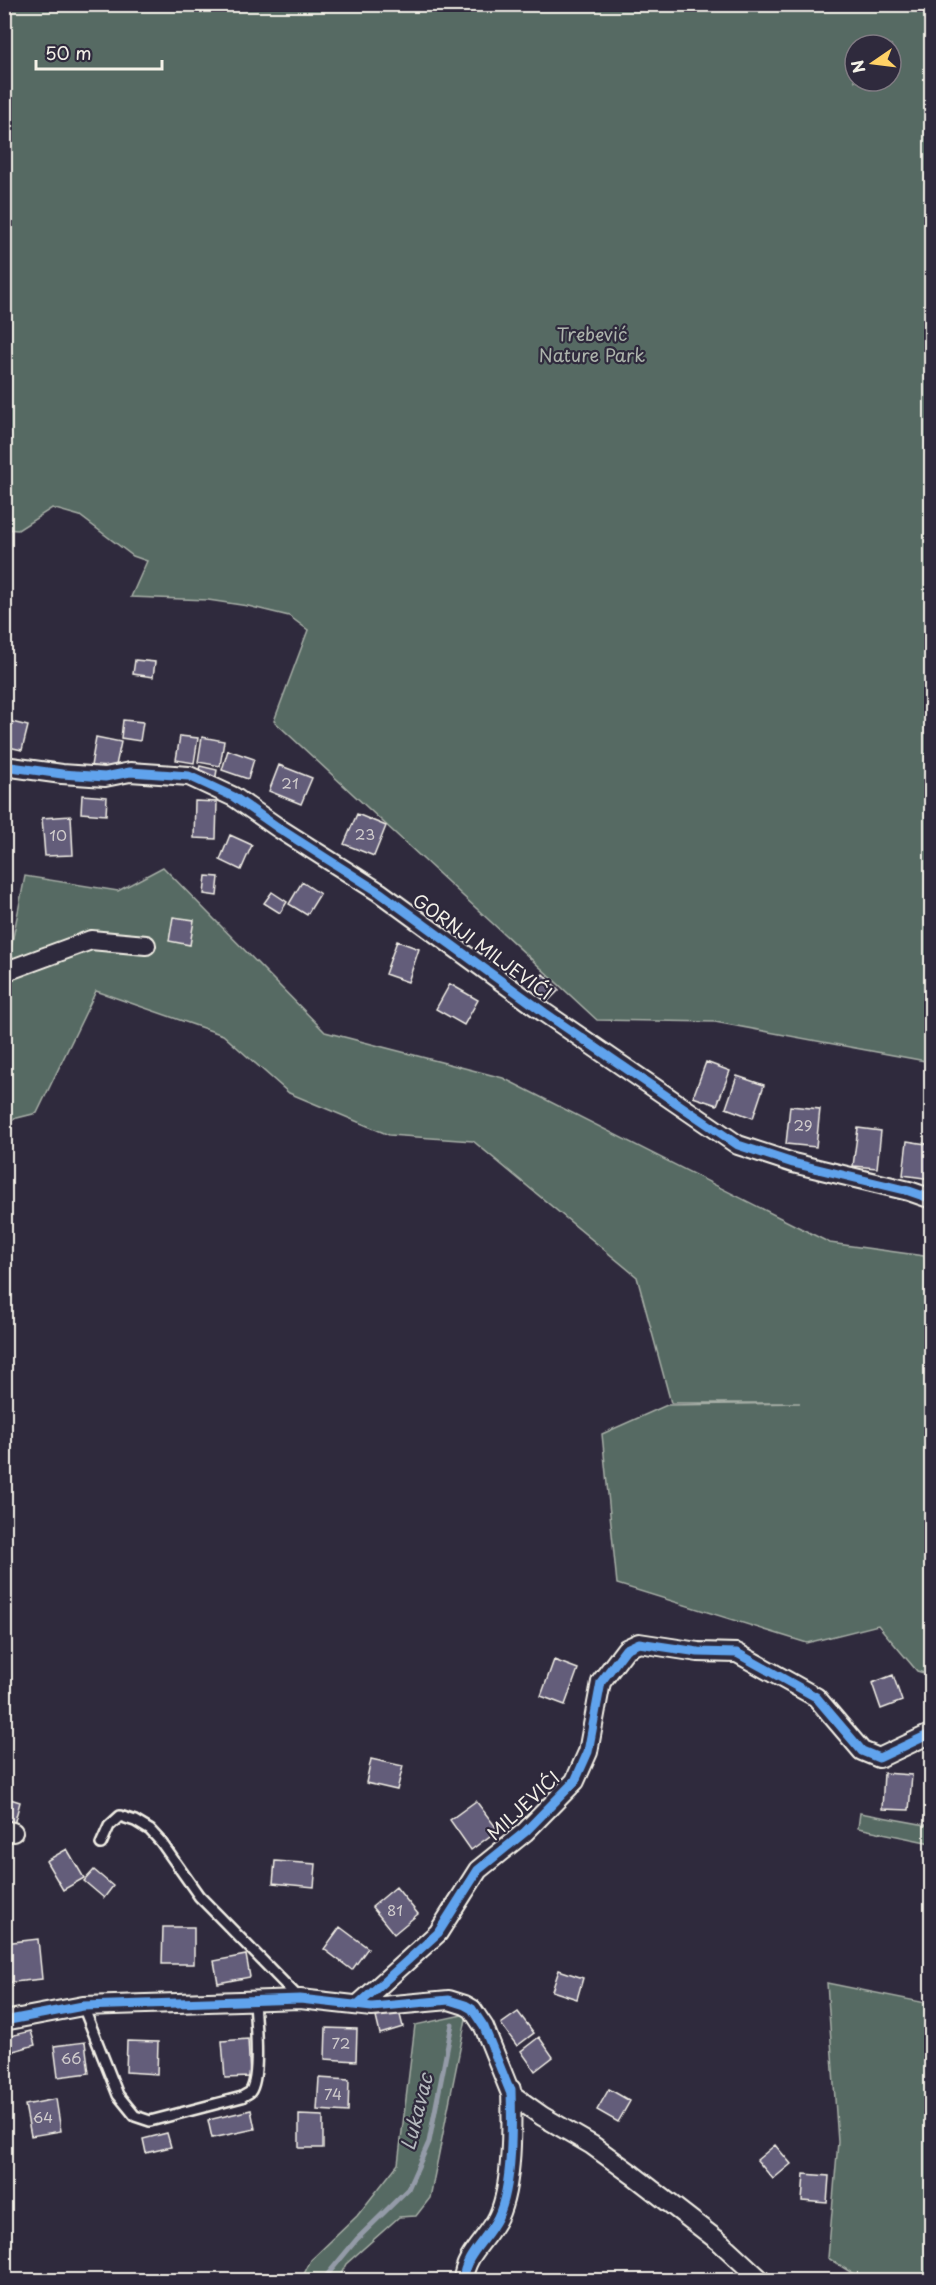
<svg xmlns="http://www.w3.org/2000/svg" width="936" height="2285" font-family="'Playpen Sans',sans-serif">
  <rect width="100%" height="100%" fill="#2f2a3d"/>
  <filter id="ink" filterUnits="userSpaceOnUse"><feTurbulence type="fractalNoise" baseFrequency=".0167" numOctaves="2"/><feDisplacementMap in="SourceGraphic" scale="12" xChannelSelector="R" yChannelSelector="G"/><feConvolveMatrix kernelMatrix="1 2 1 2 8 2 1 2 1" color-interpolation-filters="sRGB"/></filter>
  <g filter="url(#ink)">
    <path fill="#576a63" stroke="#a6aea6" stroke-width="1.5" fill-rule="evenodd" d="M4,5H931V1062L715,1022L597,1020L274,721L308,630L289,616L248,606L208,600L131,597L147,561L133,556L80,516L52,508L18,530L5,529ZM855,45H891V81H855Z
      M163,867L325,1032L503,1078L830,1243L931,1257V1675L917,1671L878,1625L807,1643L617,1584L602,1434L667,1405L800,1403H671L637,1277L473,1141L389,1135L289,1093L223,1035L96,991L37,1113L5,1121V978L25,876L118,891Z
      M860,1813L931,1826V1843L858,1828Z
      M827,1983L931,2004V2280H863L828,2258L838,2142Z
      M467,2014L430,2198L416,2216L399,2217L346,2264L338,2280H301L311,2260L357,2216L398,2164L415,2025Z"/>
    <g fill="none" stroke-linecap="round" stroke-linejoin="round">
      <path stroke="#949ba8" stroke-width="5" d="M323,2280L357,2239L408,2189L429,2142L452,2024"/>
    </g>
    <path fill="#645d7a" stroke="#f4f1e8" stroke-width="1.5" d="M135,660L155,662L153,677L133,674Z
      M4,720L28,726L22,750L4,746Z
      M123,720L143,722L140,741L121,738Z
      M180,736L198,738L194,763L176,760Z
      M96,737L121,742L115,770L91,766Z
      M202,737L224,741L220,766L198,762Z
      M228,750L254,759L248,779L222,770Z
      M279,765L312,778L301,804L269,791Z
      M200,766L217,770L215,781L197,777Z
      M82,795L107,797L106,815L81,813Z
      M195,801L217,802L216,839L194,838Z
      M357,814L386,826L374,856L344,844Z
      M71,816L73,855L45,856L42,818Z
      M230,835L252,845L241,870L220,860Z
      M206,876L219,877L217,896L204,894Z
      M302,882L320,894L307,915L289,904Z
      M272,892L287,902L280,913L264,903Z
      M173,917L194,920L190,945L169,941Z
      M397,941L419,949L408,982L385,974Z
      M543,974L559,990L548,1001L532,985Z
      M450,984L478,1000L464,1025L436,1009Z
      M706,1062L730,1071L717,1105L693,1097Z
      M737,1076L764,1085L753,1118L726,1108Z
      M790,1106L820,1109L816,1147L786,1144Z
      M858,1128L881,1131L877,1168L853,1166Z
      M907,1141L932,1145L931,1179L903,1175Z
      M554,1660L578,1669L565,1705L541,1696Z
      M893,1675L902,1701L881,1709L872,1683Z
      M371,1759L403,1766L397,1790L366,1783Z
      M884,1773L912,1775L909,1810L882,1809Z
      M4,1797L20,1802L13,1828L4,1826Z
      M476,1801L498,1830L471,1850L450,1820Z
      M67,1849L84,1878L63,1890L46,1861Z
      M275,1861L316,1864L314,1887L273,1883Z
      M94,1870L113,1886L104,1898L84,1881Z
      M396,1887L418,1914L394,1934L372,1907Z
      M163,1927H194V1964H162Z
      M340,1927L368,1948L352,1970L324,1949Z
      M38,1939L42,1979L4,1983V1943Z
      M246,1955L250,1977L218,1983L214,1961Z
      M559,1970L583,1978L577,1999L552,1991Z
      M399,2011L403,2027L380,2034L376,2017Z
      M518,2012L534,2033L517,2046L501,2024Z
      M326,2028L357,2029L356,2061L325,2059Z
      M31,2031L35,2045L10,2052L6,2037Z
      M539,2037L553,2057L535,2071L521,2051Z
      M248,2039L250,2077L225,2078L222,2041Z
      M127,2041L158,2042L157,2074L126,2072Z
      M85,2042L89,2073L58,2077L54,2046Z
      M319,2078L349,2080L348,2112L317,2110Z
      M609,2089L630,2101L618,2122L597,2110Z
      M56,2099L61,2131L31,2136L25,2105Z
      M251,2110L255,2129L212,2138L208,2120Z
      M299,2115L323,2116V2148H299Z
      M167,2133L171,2147L146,2153L143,2139Z
      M775,2145L791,2164L773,2179L757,2160Z
      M804,2174L829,2176L827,2203L802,2201Z"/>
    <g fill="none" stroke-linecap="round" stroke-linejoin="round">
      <defs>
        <path id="service" d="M101,1844L109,1826L120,1816L135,1821L150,1830L161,1842L199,1896L298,1997
          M83,2006L118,2095L135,2116L150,2121L242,2097C244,2095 248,2094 250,2092C261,2078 255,2020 254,2002"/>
        <path id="minor" d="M4,766L62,774L105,777L130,772L189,776L234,797L280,829L379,892L545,1013L738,1145L793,1163L909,1191L932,1199
          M4,972L91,940L146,945
          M4,1830L13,1832
          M358,2005L438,1933L478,1870L525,1832L575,1781L588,1752L601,1682L626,1649L639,1643L698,1652L737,1653L816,1697L862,1751L879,1758L932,1733
          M4,2021L83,2006L300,1999L372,2007L449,2000L465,2005L472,2009L484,2027L511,2094L542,2116L592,2145L633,2175L721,2243L761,2280
          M463,2280C465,2254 487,2240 498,2217C513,2185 512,2125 511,2089"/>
      </defs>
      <use href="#service" stroke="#f4f1e8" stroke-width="14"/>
      <use href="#minor" stroke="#f4f1e8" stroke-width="22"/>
      <use href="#service" stroke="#2f2a3d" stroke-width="9"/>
      <use href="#minor" stroke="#2f2a3d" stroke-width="18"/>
      <defs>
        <path id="cycleway" d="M4,766L62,774L105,777L130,772L189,776L234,797L280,829L379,892L545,1013L738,1145L793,1163L909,1191L932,1199
          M358,2005L438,1933L478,1870L525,1832L575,1781L588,1752L601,1682L626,1649L639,1643L698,1652L737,1653L816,1697L862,1751L879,1758L932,1733
          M4,2021L83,2006L300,1999L372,2007L449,2000L465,2005L472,2009L484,2027L511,2094
          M463,2280C465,2254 487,2240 498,2217C513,2185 512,2125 511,2089"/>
      </defs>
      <use href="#cycleway" stroke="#2f2a3d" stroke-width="13"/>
      <use href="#cycleway" stroke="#60a3ed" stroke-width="9"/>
    </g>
  </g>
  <g text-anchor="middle" stroke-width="4.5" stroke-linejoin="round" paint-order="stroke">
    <g font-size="15" fill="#d0cccc">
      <text x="290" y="789">21</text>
      <text x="365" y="840">23</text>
      <text x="58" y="841">10</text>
      <text x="803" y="1131">29</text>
      <text x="395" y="1916">81</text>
      <text x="341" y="2049">72</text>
      <text x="71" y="2064">66</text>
      <text x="333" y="2100">74</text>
      <text x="43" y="2123">64</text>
    </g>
    <g font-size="18" fill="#adb4ac" stroke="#2f2a3d">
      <text x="592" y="341">Trebević<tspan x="592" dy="21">Nature Park</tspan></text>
    </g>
    <g font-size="18" fill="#f4f1e8" stroke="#2f2a3d">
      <text transform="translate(482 947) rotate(36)" y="6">GORNJI MILJEVIĆI</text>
      <text transform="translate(524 1806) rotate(-43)" y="6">MILJEVIĆI</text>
    </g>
    <g font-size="20" font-style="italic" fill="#b4b8bd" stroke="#2f2a3d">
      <text transform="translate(417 2112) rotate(-76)" y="7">Lukavac</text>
    </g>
  </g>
  <rect width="936" height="2285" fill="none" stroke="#2f2a3d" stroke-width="24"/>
  <rect x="12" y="12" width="912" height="2261" fill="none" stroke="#f4f1e8" stroke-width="2" filter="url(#ink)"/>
  <g transform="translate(873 63) rotate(256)"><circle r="28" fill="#2f2a3d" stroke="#7e7a81" stroke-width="1.5"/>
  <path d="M0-4.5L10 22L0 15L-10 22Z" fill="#ffd166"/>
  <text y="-9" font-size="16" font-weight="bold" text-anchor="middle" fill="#f4f1e8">N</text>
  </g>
  <path d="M36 60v9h126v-9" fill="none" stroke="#f4f1e8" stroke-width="3"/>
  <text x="45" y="60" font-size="18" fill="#f4f1e8" stroke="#2f2a3d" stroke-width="4.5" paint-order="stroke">50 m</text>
</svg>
